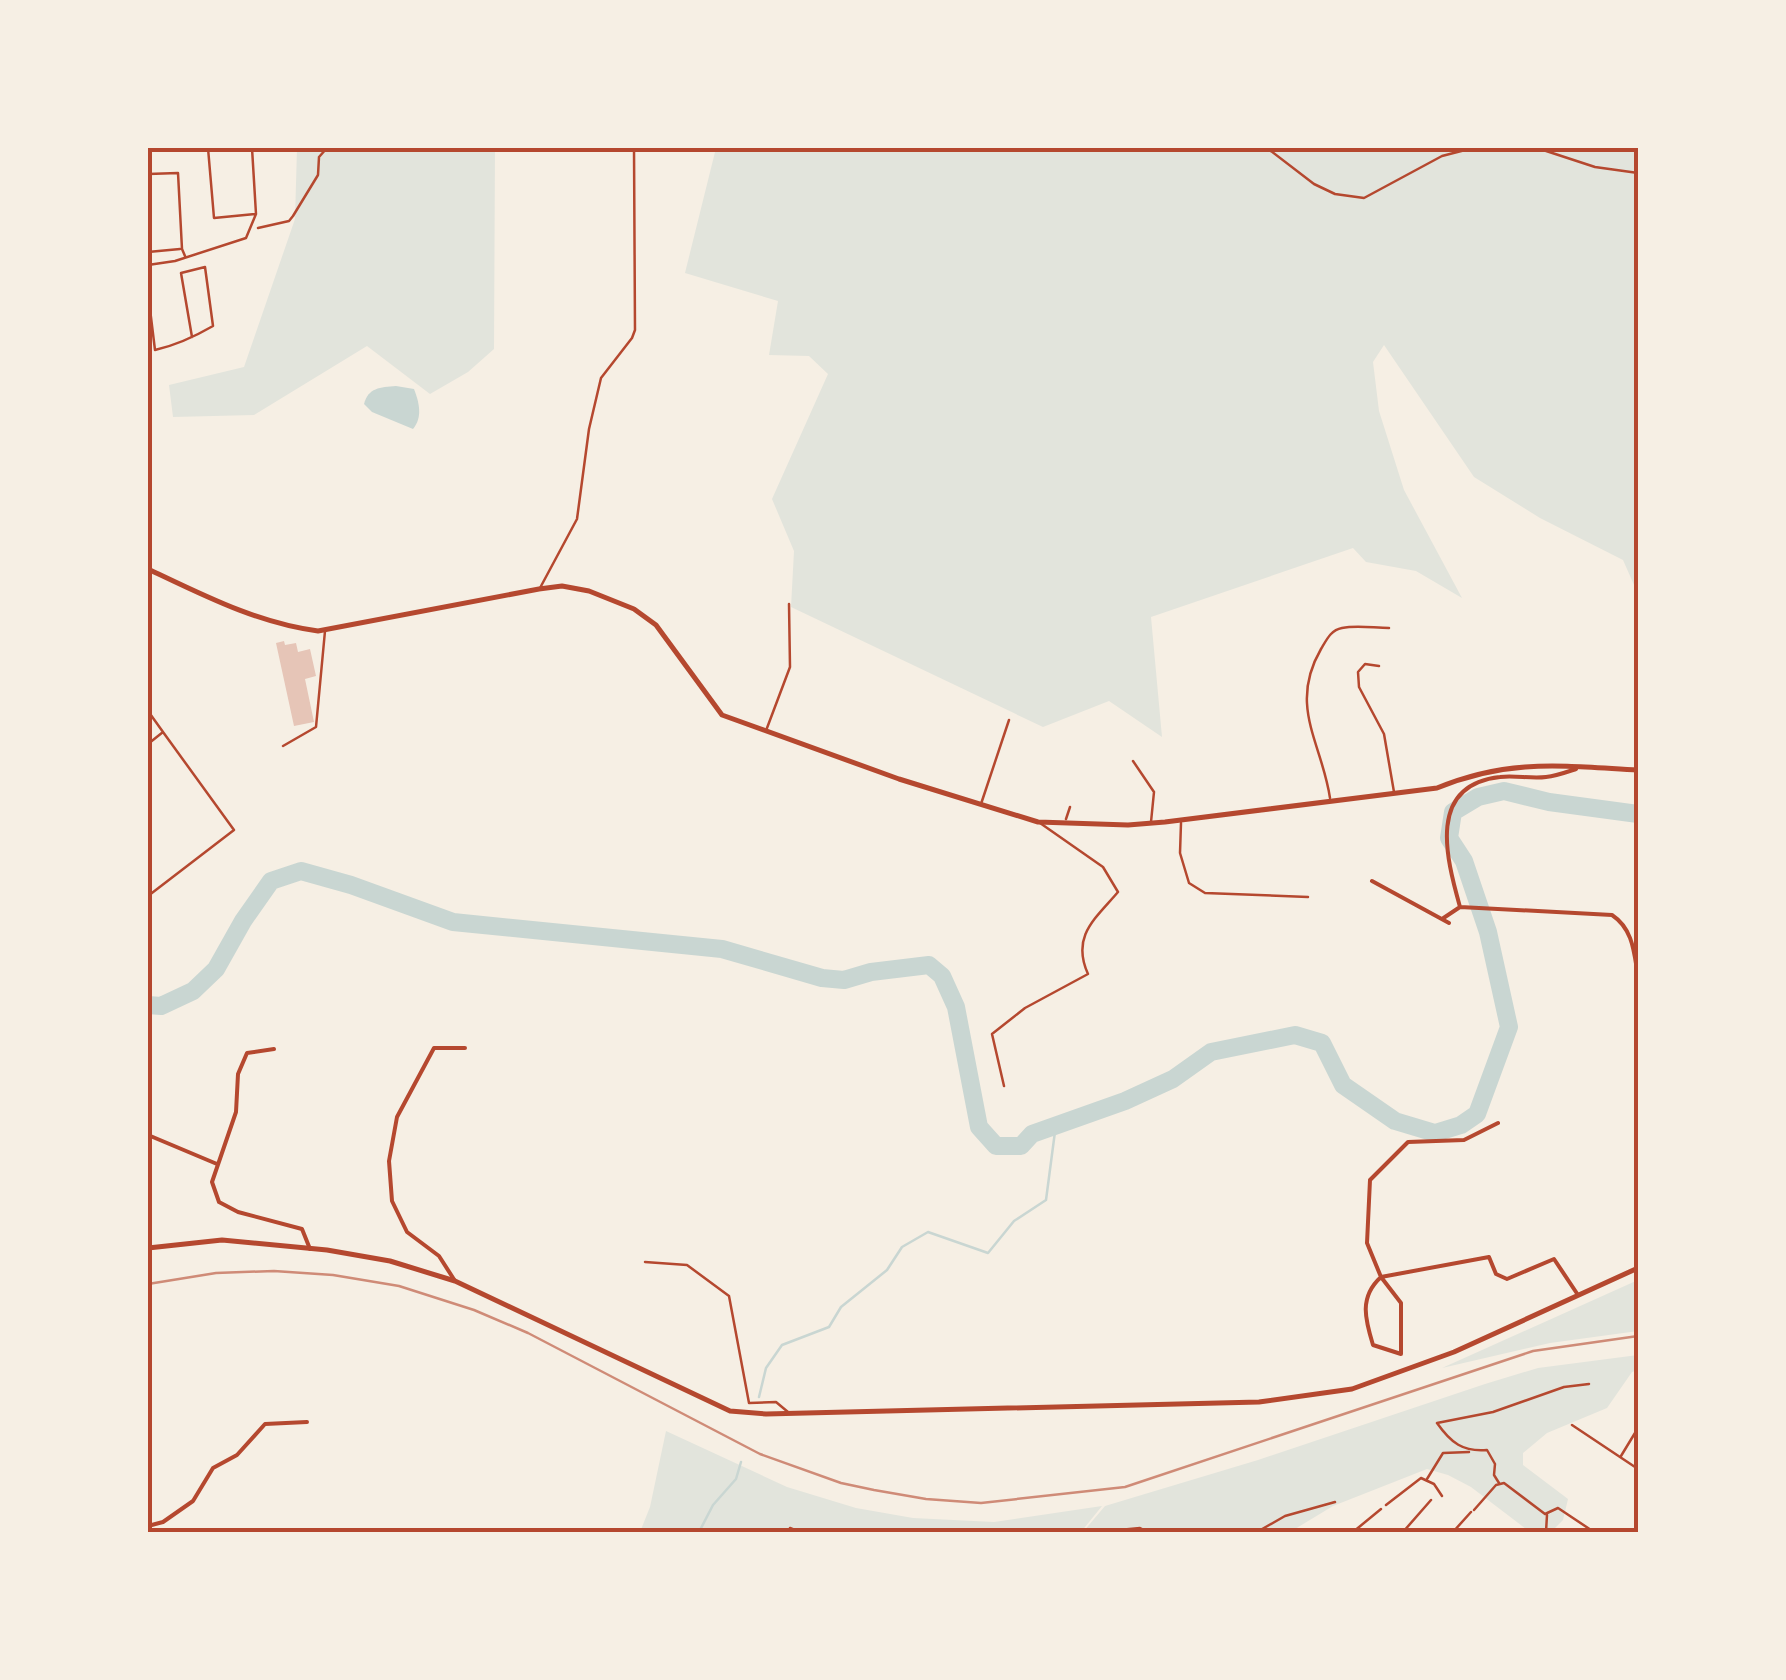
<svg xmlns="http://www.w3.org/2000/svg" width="1786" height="1680" font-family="Arial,sans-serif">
  <rect width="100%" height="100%" fill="#f6efe4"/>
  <path fill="#e2e4dc" d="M297,148H495L494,349L468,372L430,394L367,346L254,415L173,417L169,385L244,367L295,219Z
    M716,148H1638V594L1623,560L1540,518L1474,477L1384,345L1373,362L1379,411L1404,490L1462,598L1416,571L1366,562L1353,548L1151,617L1162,737L1109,701L1043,727L791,607L794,551L772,499L828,374L809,356L769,355L778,301L685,273Z
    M1638,1280V1331L1550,1343L1442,1368Z
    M1638,1355V1370L1632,1372L1607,1408L1547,1433L1523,1453V1465L1568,1499L1563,1520L1553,1530L1530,1532L1471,1487L1448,1475L1427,1469L1333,1506L1290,1532H1083L1105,1506L1258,1460L1485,1384L1538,1368Z
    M666,1431L787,1487L856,1508L913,1518L994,1522L1102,1506L1081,1532H640L650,1507Z"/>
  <path fill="#c9d6d2" d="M396,386L414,389C419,402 423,417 413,429L372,412L364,404C368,388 380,387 396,386Z"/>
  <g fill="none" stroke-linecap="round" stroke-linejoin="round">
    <path stroke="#c9d6d2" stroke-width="2.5" d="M759,1397L766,1368L782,1345L829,1327L841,1307L887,1270L902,1247L928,1232L988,1253L1014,1221L1046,1200L1056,1124
      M699,1532L713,1505L736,1479L741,1462"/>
    <path stroke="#c9d6d2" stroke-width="18" d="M148,1005L161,1006L193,991L216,969L243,921L271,881L301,871L351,885L453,922L722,949L822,978L844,980L871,972L929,965L942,976L956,1007L979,1127L996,1146H1021L1032,1134L1125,1101L1173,1079L1211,1052L1295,1035L1322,1043L1343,1085L1395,1121L1435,1133L1461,1125L1477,1114L1509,1027L1488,932L1464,861L1449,838L1453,812L1478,797L1504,791L1549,802L1638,814"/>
  </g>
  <path fill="#e6c5b7" d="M284,641L285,645L296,643L298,652L310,649L316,676L305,679L314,722L294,726L276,643Z"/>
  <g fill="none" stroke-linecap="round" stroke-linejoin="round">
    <path stroke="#b5482f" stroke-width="2.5" d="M1267,148L1314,184L1335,194L1364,198L1442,156L1473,148
      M1537,148L1595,167L1638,173
      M258,228L289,221L293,216L318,175L319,157L327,148
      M1427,1479L1443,1453L1469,1452
      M1499,1483L1494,1475L1495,1464L1487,1450C1463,1452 1451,1443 1437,1423L1493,1412L1564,1387L1589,1384
      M1386,1505L1421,1478L1434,1484L1442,1496
      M1474,1510L1496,1485L1504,1483L1545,1514L1558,1508L1594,1532
      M790,1528L800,1532
      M1119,1530L1140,1528L1148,1532
      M1257,1532L1285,1516L1335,1502
      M1546,1532L1547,1515"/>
    <path stroke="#b5482f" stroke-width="2.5" d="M208,148L214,218L255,214
      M148,174L178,173L182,249L185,256
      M148,252L180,249
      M148,265L175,261L246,238L256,214L252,148
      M148,293L155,350C177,345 194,337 213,326L205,267L181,273L192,337
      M540,588L577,519L589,429L601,378L632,338L635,330L634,148
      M1379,666L1365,664L1358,672L1359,687L1384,734L1394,792
      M148,711L163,732L148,744
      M767,728L790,667L789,604
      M283,746L316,727L325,631
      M1133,761L1154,792L1151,822
      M1330,798C1322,743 1288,706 1321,649C1327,639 1331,630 1342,628C1357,625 1374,628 1389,628
      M981,804L1009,720
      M1066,819L1070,807
      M1181,823L1180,853L1189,883L1205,893L1308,897
      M148,896L234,830L163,732
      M1004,1086L992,1034L1025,1008L1088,974C1071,936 1095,919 1118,892L1103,867L1040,823
      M645,1262L687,1265L729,1296L749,1403L776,1402L788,1412
      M1572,1425L1638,1469
      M1621,1456L1638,1428
      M1353,1532L1381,1509
      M1403,1532L1431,1500
      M1453,1532L1471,1512
      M1635,1532L1638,1526"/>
    <path stroke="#b5482f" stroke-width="4" d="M1372,881L1449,923
      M1460,907C1446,857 1427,785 1500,777C1515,775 1531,779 1546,777C1556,776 1567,772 1576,769
      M1442,919L1460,907L1612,915C1633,929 1634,952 1638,976
      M274,1049L247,1053L238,1074L236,1112L212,1182L219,1202L238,1212L302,1229L310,1249
      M1498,1123L1464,1140L1408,1142L1370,1180L1367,1243L1381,1277L1401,1303V1354L1373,1345C1365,1319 1359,1297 1381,1277L1489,1257L1496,1274L1507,1279L1554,1259L1578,1295
      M148,1135L217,1164
      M455,1281L439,1256L407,1232L392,1201L389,1161L397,1117L434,1048H465
      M148,1526L163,1522L193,1501L213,1468L237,1455L265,1424L307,1422"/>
    <path stroke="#b5482f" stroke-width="5" d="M148,569C203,595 257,623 318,631L539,589L562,586L589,591L634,609L656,625L722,715L899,779L1038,822L1128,825L1165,822L1437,788C1509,758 1563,766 1638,770
      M148,1248L222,1240L327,1250L390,1261L455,1281L730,1411L766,1414L1259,1402L1352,1389L1454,1352L1638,1268"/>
    <path stroke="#cf8b77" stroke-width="2.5" d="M148,1284L216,1273L274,1271L333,1275L399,1286L474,1310L528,1333L760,1454L841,1483L874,1490L926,1499L981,1503L1125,1487L1533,1351L1638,1336"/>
  </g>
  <rect width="1786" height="1680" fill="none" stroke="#f6efe4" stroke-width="300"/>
  <rect x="150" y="150" width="1486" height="1380" fill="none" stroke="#b5482f" stroke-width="4"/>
</svg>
